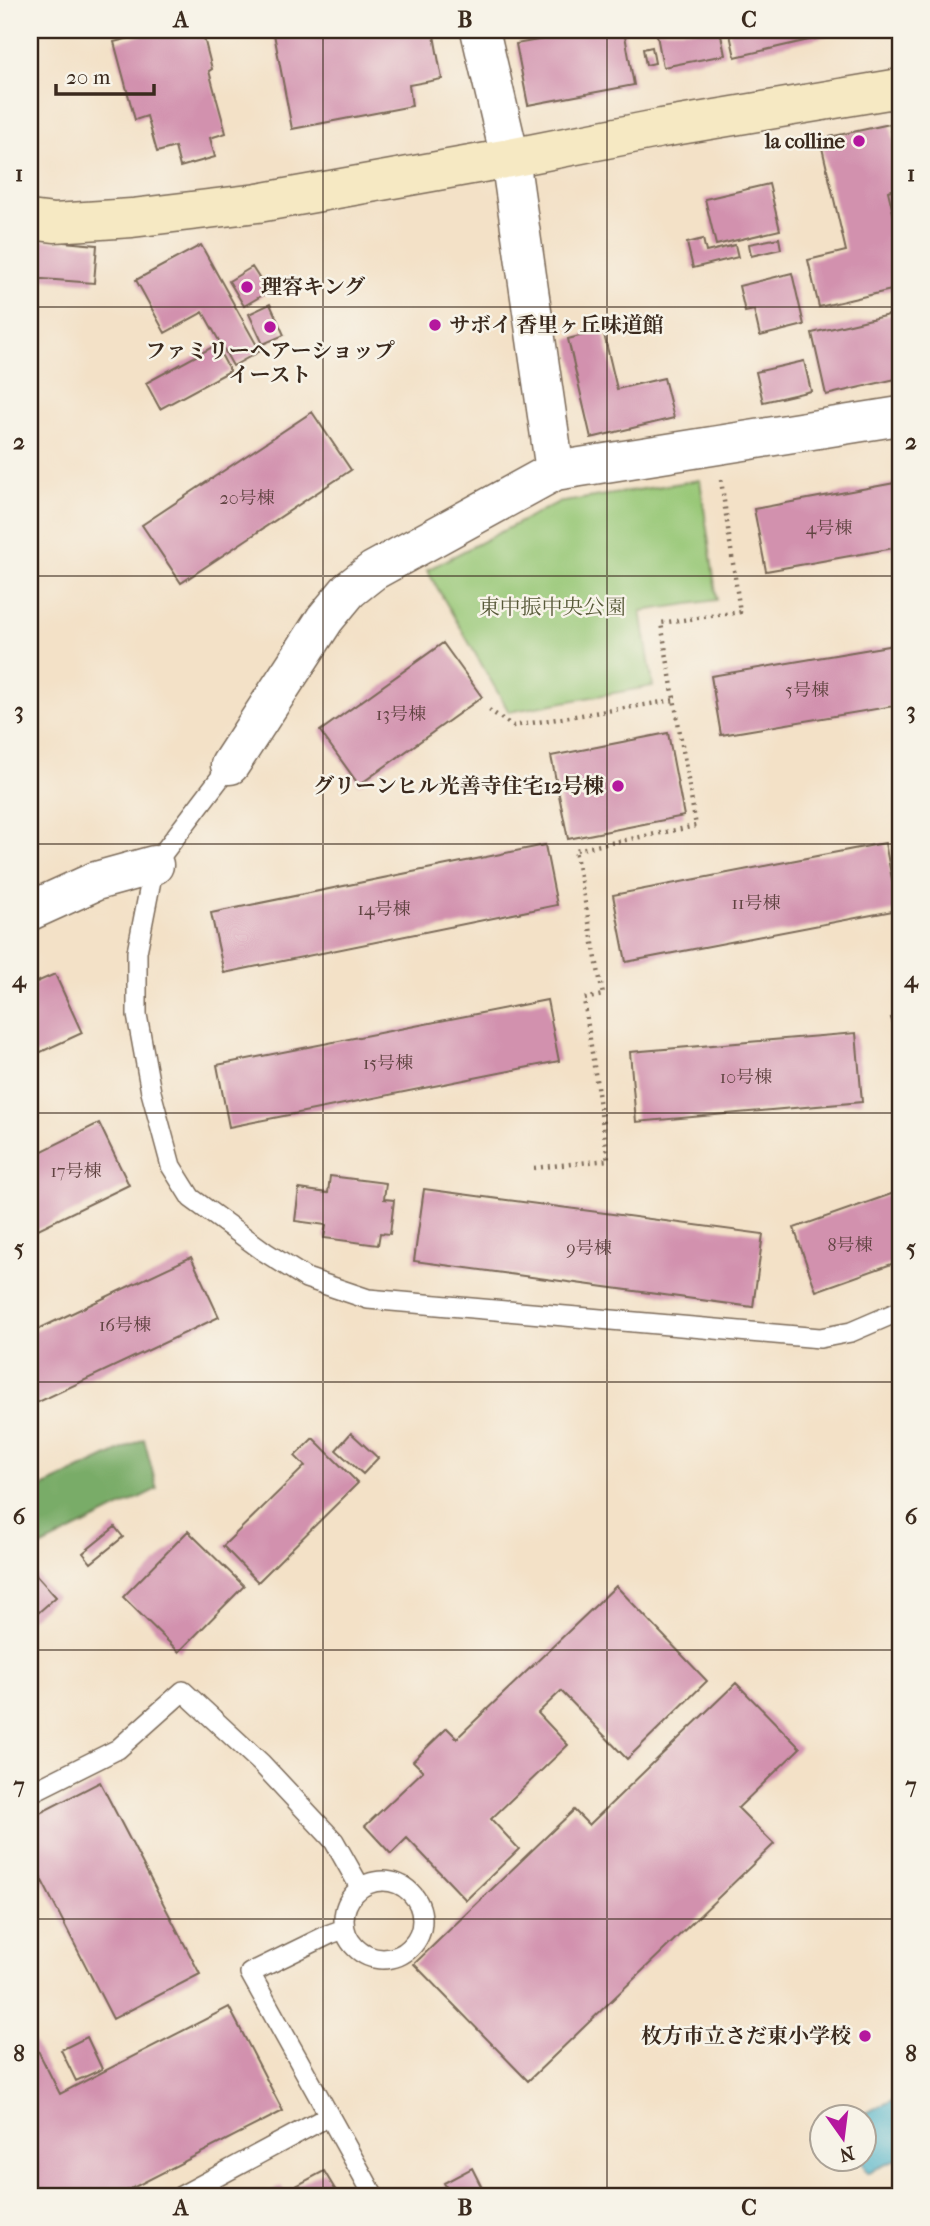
<svg xmlns="http://www.w3.org/2000/svg" width="930" height="2226" font-family="'IM FELL French Canon','Noto Serif JP',serif">
  <rect width="100%" height="100%" fill="#f7f3e8"/>
  <filter id="ink" filterUnits="userSpaceOnUse"><feTurbulence type="fractalNoise" baseFrequency=".0143" numOctaves="2"/><feDisplacementMap in="SourceGraphic" scale="14" xChannelSelector="R" yChannelSelector="G"/><feConvolveMatrix kernelMatrix="1 2 1 2 8 2 1 2 1" color-interpolation-filters="sRGB"/></filter>
  <filter id="wash" filterUnits="userSpaceOnUse"><feTurbulence type="fractalNoise" baseFrequency=".00686" numOctaves="4" result="noise"/><feDisplacementMap in="SourceGraphic" scale="28" xChannelSelector="R" yChannelSelector="G"/><feGaussianBlur stdDeviation="1.57" result="paint"/><feColorMatrix in="noise" values="0 0 0 0 0 0 0 0 0 0 0 0 0 0 0 0 0 1.4 0 .05"/><feComposite in="paint" operator="in"/></filter>
  <g filter="url(#wash)">
    <rect width="100%" height="100%" fill="#f3e1c7"/>
    <path fill="#97c776" stroke="#69784a" stroke-width="2" d="M700,480L717,600L641,611L653,686L509,712L427,570L557,503Z"/>
    <path fill="#79ac67" stroke="#5a6b42" stroke-width="2" d="M144,1439L157,1489L30,1552V1493Z"/>
    <path fill="#48b0c7" stroke="#426d72" stroke-width="2" d="M900,2097V2158L867,2173L861,2160H864V2118L856,2117Z"/>
    <g id="blocks">
      <path fill="#d291ae" d="M161,30H202L212,69L209,71L226,133L210,138L215,157L180,167L175,147L157,152L147,116L135,120L114,42Z
        M296,30H433L442,79L409,85L412,106L292,129L274,34Z
        M593,30H624L634,85L528,105L516,44Z
        M656,30H720L725,55L663,67Z
        M729,30H848V31L735,57Z
        M652,47L655,63L646,65L643,49Z
        M890,124L900,166V188L888,191L900,242L894,243L900,269V288L819,307L808,260L846,251L820,139Z
        M769,184L780,230L716,245L705,199Z
        M779,238L781,249L751,256L749,244Z
        M30,239L97,245L94,283L30,278Z
        M703,239L706,252L735,245L738,257L693,268L687,243Z
        M201,245L260,351L233,366L203,312L165,333L136,280Z
        M252,267L268,292L244,306L229,281Z
        M792,273L804,325L760,336L754,310L745,312L739,286Z
        M270,304L284,335L263,344L249,314Z
        M897,313L900,329V378L826,395L812,333Z
        M603,330L617,389L664,378L674,418L591,438L568,339Z
        M216,345L230,371L160,409L146,383Z
        M804,361L811,391L763,402L756,372Z
        M312,412L351,470L181,583L142,525Z
        M900,482V547L766,571L754,509Z
        M443,643L482,697L359,785L320,731Z
        M900,644V705L721,735L711,676Z
        M668,733L684,816L568,839L551,756Z
        M885,843L898,910L626,962L613,895Z
        M545,845L557,905L224,973L211,913Z
        M55,974L82,1033L30,1057V985Z
        M547,1000L559,1061L229,1127L217,1065Z
        M900,1016V1044L891,1018Z
        M856,1033L862,1102L636,1122L630,1052Z
        M99,1123L129,1185L30,1233V1157Z
        M330,1176L386,1183L384,1199L394,1200L390,1234L380,1233L378,1245L324,1238L326,1225L295,1221L299,1189L328,1193Z
        M424,1189L763,1234L753,1307L414,1261Z
        M900,1191V1261L816,1291L794,1228Z
        M191,1257L219,1317L30,1406V1333Z
        M351,1433L378,1458L363,1474L336,1450Z
        M313,1438L358,1483L258,1582L223,1546L305,1466L295,1456Z
        M115,1527L123,1537L91,1563L83,1553Z
        M188,1531L244,1586L179,1652L123,1597Z
        M30,1568L56,1597L30,1620Z
        M616,1586L707,1681L627,1759L561,1691L538,1713L568,1745L491,1819L519,1849L466,1900L407,1838L391,1854L365,1826L423,1771L413,1761L447,1728L457,1738Z
        M736,1683L800,1748L738,1808L774,1844L528,2081L414,1964L574,1810L589,1825Z
        M100,1782L200,1974L113,2019L34,1865L30,1867V1818Z
        M229,2007L283,2111L117,2196H30V2035L60,2094Z
        M87,2037L102,2069L76,2081L61,2050Z
        M472,2168L486,2196H451L444,2183Z
        M324,2171L339,2196H264L282,2186L285,2192Z"/>
    </g>
  </g>
  <g filter="url(#ink)">
    <use href="#blocks" fill-opacity="0" stroke="#7b6a59" stroke-width="2"/>
    <g fill="none" stroke-linecap="round" stroke-linejoin="round">
      <defs>
        <path id="lane" d="M230,765L154,865L137,952V1015L151,1092L171,1166L191,1198L265,1252L306,1278L368,1299L820,1338L851,1332L900,1311
          M30,1793L118,1749L183,1691L261,1763L334,1841L360,1887
          M344 1920a39 39 0 1 1 78 0a39 39 0 1 1-78 0Z
          M344,1929L330,1934L250,1973L374,2196
          M181,2196L329,2116"/>
        <path id="street" d="M480,30L510,158L555,471
          M230,765L325,619L349,590L373,571L555,471L900,416
          M30,911L96,881L154,865"/>
        <path id="secondary" d="M30,220L54,223L132,218L258,203L510,158L662,128L900,88"/>
      </defs>
      <use href="#lane" stroke="#7b6a59" stroke-width="22"/>
      <use href="#street" stroke="#7b6a59" stroke-width="41"/>
      <use href="#secondary" stroke="#7b6a59" stroke-width="41"/>
      <path stroke="#7b6a59" stroke-width="4.5" stroke-dasharray="2 5" stroke-linecap="butt" d="M489,710L513,726L675,700
        M534,1168L608,1160L584,999L603,995L575,850L696,826L661,623L740,612L721,480"/>
      <use href="#lane" stroke="#fff" stroke-width="19"/>
      <use href="#street" stroke="#fff" stroke-width="38"/>
      <use href="#secondary" stroke="#f6e9c3" stroke-width="38"/>
    </g>
  </g>
  <path fill="none" stroke="#3b2a1e" stroke-width="2" stroke-opacity="0.55" d="M323,30V2196M607,30V2196M30,307H900M30,576H900M30,844H900M30,1113H900M30,1382H900M30,1650H900M30,1919H900"/>
  <g fill="#b5179e" stroke="#f7f3e8" stroke-width="2.5">
    <circle cx="859" cy="141" r="7"/>
    <circle cx="247" cy="287" r="7"/>
    <circle cx="435" cy="325" r="7"/>
    <circle cx="270" cy="327" r="7"/>
    <circle cx="618" cy="786" r="7"/>
    <circle cx="865" cy="2036" r="7"/>
  </g>
  <g text-anchor="middle" stroke-width="5" stroke-linejoin="round" paint-order="stroke">
    <g font-size="18" fill="#614442">
      <text x="247" y="504">20号棟</text>
      <text x="829" y="534">4号棟</text>
      <text x="807" y="696">5号棟</text>
      <text x="401" y="720">13号棟</text>
      <text x="756" y="909">11号棟</text>
      <text x="384" y="915">14号棟</text>
      <text x="388" y="1069">15号棟</text>
      <text x="746" y="1083">10号棟</text>
      <text x="76" y="1177">17号棟</text>
      <text x="850" y="1251">8号棟</text>
      <text x="589" y="1254">9号棟</text>
      <text x="125" y="1331">16号棟</text>
    </g>
    <g font-size="21" font-weight="bold" fill="#3b2a1e" stroke="#f7f3e8" text-anchor="end">
      <text x="845" y="148">la colline</text>
      <text x="261" y="294" text-anchor="start">理容キング</text>
      <text x="449" y="332" text-anchor="start">サボイ 香里ヶ丘味道館</text>
      <text x="270" y="358" text-anchor="middle">ファミリーヘアーショップ<tspan x="270" dy="24">イースト</tspan></text>
      <text x="604" y="793">グリーンヒル光善寺住宅12号棟</text>
      <text x="851" y="2043">枚方市立さだ東小学校</text>
    </g>
    <g font-size="21" fill="#575938" stroke="#f7f3e8">
      <text x="552" y="614">東中振中央公園</text>
    </g>
  </g>
  <rect width="930" height="2226" fill="none" stroke="#f7f3e8" stroke-width="77"/>
  <g transform="translate(843 2138) rotate(166)"><circle r="33" fill="#f7f3e8" stroke="#aca397" stroke-width="2"/>
  <path d="M0-5L12 26L0 18L-12 26Z" fill="#b5179e"/>
  <text y="-10" font-size="19" font-weight="bold" text-anchor="middle" fill="#3b2a1e">N</text>
  </g>
  <path d="M56 84v10h98v-10" fill="none" stroke="#3b2a1e" stroke-width="3.5"/>
  <text x="66" y="84" font-size="21" fill="#3b2a1e" stroke="#f7f3e8" stroke-width="5" paint-order="stroke">20 m</text>
  <rect x="38" y="38" width="854" height="2150" fill="none" stroke="#3b2a1e" stroke-width="2.5"/>
  <g font-size="23" text-anchor="middle" font-weight="bold" fill="#3b2a1e">
    <text x="181" y="27">A</text>
    <text x="465" y="27">B</text>
    <text x="749" y="27">C</text>
    <text x="19" y="181">1</text>
    <text x="911" y="181">1</text>
    <text x="19" y="449">2</text>
    <text x="911" y="449">2</text>
    <text x="19" y="718">3</text>
    <text x="911" y="718">3</text>
    <text x="19" y="987">4</text>
    <text x="911" y="987">4</text>
    <text x="19" y="1255">5</text>
    <text x="911" y="1255">5</text>
    <text x="19" y="1524">6</text>
    <text x="911" y="1524">6</text>
    <text x="19" y="1793">7</text>
    <text x="911" y="1793">7</text>
    <text x="19" y="2061">8</text>
    <text x="911" y="2061">8</text>
    <text x="181" y="2215">A</text>
    <text x="465" y="2215">B</text>
    <text x="749" y="2215">C</text>
  </g>
</svg>
